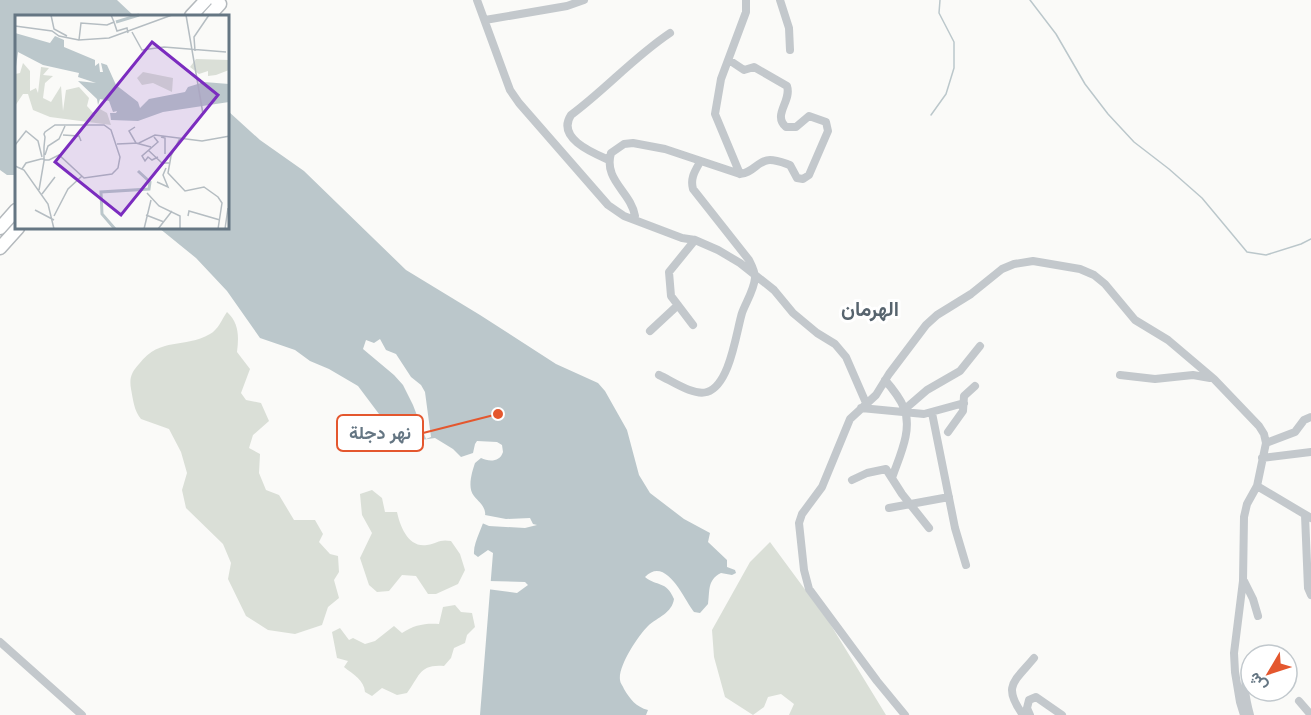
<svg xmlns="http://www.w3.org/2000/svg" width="1311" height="715" font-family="Raleway,Vazirmatn,sans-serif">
  <rect width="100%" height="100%" fill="#fafaf8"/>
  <path fill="#dadfd7" d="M227,312C239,323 239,336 237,352L250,369L241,393L246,400L261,403L269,421L253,435L249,448L260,454L259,473L266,490L279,495L294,520H315L323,534L319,542L330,554L338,556L339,572L334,580L339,598L328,607L322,625L295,634L268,630L246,616L228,579L231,563L223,544L186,508L182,490L187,473L181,452L169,429L141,419C134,411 133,399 131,389C129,377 132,372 139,364C161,336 184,349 210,334C218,330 222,319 227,312Z
    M372,490L382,498L385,512H397C400,526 408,548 427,545C438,543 439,539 451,541L460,554L465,570L458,584L436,594H428L416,576L402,575L389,591L377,592L369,585L360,558L372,533L362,515L360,494Z
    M770,542L829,622L886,715H789L794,704L781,694L768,697L764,707L753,715L725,697L714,657L712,630L750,562Z
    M455,605L461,612L472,613L475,627L467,635L465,643L454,648L451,658L444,666C419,664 420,676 407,693L397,695L382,688L372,696L365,692C364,680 354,675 344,667L348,661L337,658L332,632L340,628L349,640L353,638L365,644L375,641L394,626L402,633C414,625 425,623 439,624L443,607Z"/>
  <path fill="#bbc7cb" d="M0,0H117L134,16H16V175H7L0,170Z
    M228,111L260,140L304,171L406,270L480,315L556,364L598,383L605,391L627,430L639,475L650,493L684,519L710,533L708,542L727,560V567L735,570L736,573L732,575L721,573C707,580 710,591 708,604L700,613L694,612C684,599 666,555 645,577C657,587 666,580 674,599C672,613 658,617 648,626C638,636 618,666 620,680C620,683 623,686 624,689C630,699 636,707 648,710L646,715H480L493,553L488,550L478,557L474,554C473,540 487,521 485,512C484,505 478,501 474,496C467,488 472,472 475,463L481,458C489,462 500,462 503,452L502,445L497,442L477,441L475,444L473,453L461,457L453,449L435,438L414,441L394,434L358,386L329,369L310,361L295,350L260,338L227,291L196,258L159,228H228Z"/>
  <path fill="#fafaf8" d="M380,339L386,350L396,354L411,377L421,385L425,392L431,437L426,439L413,405L403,385L394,375L363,349L366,340L374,343Z
    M485,515L506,519L530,518L533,524L537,525L525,528L489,526L482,523Z
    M488,581L525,582L528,585L517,593L487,589Z"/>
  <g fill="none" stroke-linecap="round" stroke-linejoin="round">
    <path stroke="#bbc7cb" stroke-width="1.5" d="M1030,0L1056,34L1085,84L1108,114L1134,142L1169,169L1202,198L1247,252L1266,255L1301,244L1311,239
      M931,115L946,94L954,68V42L939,13L940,0"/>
    <defs>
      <path id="highway" d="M191,16L206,0
        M209,16L220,4L216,0
        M0,228L16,210
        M0,248L18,228"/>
    </defs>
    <use href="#highway" stroke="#b4b9bd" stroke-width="15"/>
    <path stroke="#c3c8cc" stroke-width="8" d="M477,0L510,90L519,103L608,205L624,216L682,238L695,240L718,250L740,263L774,290L793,313L817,333L835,344L846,357L866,403
      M780,0L789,28L790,50
      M485,20L567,6L584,0
      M609,160C593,153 556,138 571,115C606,89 634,57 670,33
      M740,174L715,114L721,79L746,12V0
      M632,219L635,216C631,192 603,180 611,153L624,144L633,143L665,149L740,174C752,174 758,160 770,160C777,160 784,163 790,165L797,178L803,179L809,175L828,131L826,122L809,116L796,127H786C772,115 792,101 787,86L754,67L744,70L729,60
      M693,325L671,296L669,272L695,240
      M650,331L678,305
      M659,375C672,381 693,396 707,392C730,385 736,333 742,313C746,302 754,290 755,278C755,271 752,266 749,260L693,189C690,178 695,171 700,162
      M1120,375L1155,379L1193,375L1210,378
      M885,380C892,388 900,398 904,408C913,430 899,457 892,478
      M861,408L924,414L964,403
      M905,409L927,390L960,371L980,346
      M932,413L955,528L966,565
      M948,432L963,411L964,396L975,386
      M1266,443L1295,432L1304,420L1311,417
      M1262,458L1311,452
      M852,480L867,473L886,469L902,494L929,528
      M1257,486L1311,518
      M889,508L949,497
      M1305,515L1308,588L1311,595
      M1244,581L1253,599L1258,616
      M0,642L82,715
      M1299,701L1311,715
      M905,715L877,681L809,589L804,570L799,523L802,514L822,487L850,419L876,395L889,374L926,325L937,315L971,294L1002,269L1014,264L1033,261L1080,269L1094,275L1105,284L1135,320L1168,340L1214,379L1259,426L1264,434L1266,443L1257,486L1247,504L1244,517L1243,581L1234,653L1235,672L1240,702L1244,715
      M1023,715C1002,686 1014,682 1034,658
      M1030,715L1027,708L1029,700L1036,697L1062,715
      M1250,715C1246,700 1241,681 1251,669"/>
    <use href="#highway" stroke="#fff" stroke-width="12"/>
  </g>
  <g text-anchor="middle" stroke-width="6" stroke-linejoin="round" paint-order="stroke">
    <g font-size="20" font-weight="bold" fill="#57646e" stroke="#fff">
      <text x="870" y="316">الهرمان</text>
    </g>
  </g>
  <g transform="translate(15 15)">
    <rect width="214" height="214" fill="#fafaf8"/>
    <path d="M181,44L214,45V55L201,60L193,61V56L184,59L175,52ZM8,48L15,56V76L21,73L23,78L26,52L34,53L28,60L38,61L30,68L28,83L36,87L46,71L48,96L51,75L64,72L74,83L72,91L80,100L85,94L92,98L96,110L35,102L18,95L13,79H8L0,91V59L5,58ZM128,57L158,63L157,77L138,68L127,70L122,63Z" fill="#dadfd7"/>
    <path d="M0,18L35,28L40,21L49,25V32L80,45V51L84,48L85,57H88L86,48L92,50L101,70L123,87L125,93L134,84L170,77L173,72L189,67L214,69V87L148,97L123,106L96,105L95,98H101L102,96L98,97L94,86L85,84L83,90L82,84L63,66L81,68L63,62L64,58L28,50L3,37L0,59Z" fill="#bbc7cb"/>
    <path fill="none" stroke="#bbc7cb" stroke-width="3" d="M101,7L124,0M100,214L87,199L86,177L134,174L135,167L123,156"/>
    <path fill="none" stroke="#b5bdc2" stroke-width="1.5" d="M36,0L39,14L52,21M96,0L99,7L92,10L66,8L64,25L94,23L157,0M171,0L188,99M99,7L102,16L112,13L113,18M0,11L37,16L44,21L64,25M117,17L127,35L149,32L211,37M180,36L179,22L194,0M120,112L114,116L121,128L136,132M48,120L64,121L66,126M139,122L143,127L127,141L130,146L133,142L137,145L143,142M146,122L150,123V139M165,123L156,141L153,158L170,176L189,172L203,182L207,188L203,214M102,129L124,128L140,120L187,126L215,121M0,130L11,116L23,126L27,142M133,135L147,148H154M30,140L33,131L44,124L50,111M0,151L9,155L33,189L39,214M7,154L11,148L26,144H29L30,145H34L44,140L69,163L97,159L103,153L105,142L96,115L89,110H40L30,117L29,119L30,122L29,132V146L24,175M142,167L153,172L148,160L151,153M132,178L144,191L165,201V214M27,179L40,162M20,195L39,205M131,200L149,207M39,201L53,174L67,161M173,201L174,196L205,205M129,214L136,185M143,214L157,196M210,214L213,193"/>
    <path fill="#7b2cbf" fill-opacity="0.15" stroke="#7b2cbf" stroke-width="3" d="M137,27L203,80L106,200L40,147Z"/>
    <rect width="214" height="214" fill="none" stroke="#657683" stroke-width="3"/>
  </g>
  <path fill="none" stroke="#e4572e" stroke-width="2" d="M498 414L423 433"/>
  <circle fill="#e4572e" stroke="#fff" stroke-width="2" cx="498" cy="414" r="6"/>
  <rect fill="#fff" stroke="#e4572e" stroke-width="2" x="337" y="415" width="86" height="36" rx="6"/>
  <g font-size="18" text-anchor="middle" font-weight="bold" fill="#657683">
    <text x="380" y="439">نهر دجلة</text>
  </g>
  <g transform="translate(1269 673) rotate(231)"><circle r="28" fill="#ffffff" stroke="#c1c8cd" stroke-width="1.5"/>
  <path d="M0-4.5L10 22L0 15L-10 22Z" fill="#e4572e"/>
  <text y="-9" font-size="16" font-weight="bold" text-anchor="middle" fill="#657683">ش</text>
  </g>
</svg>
